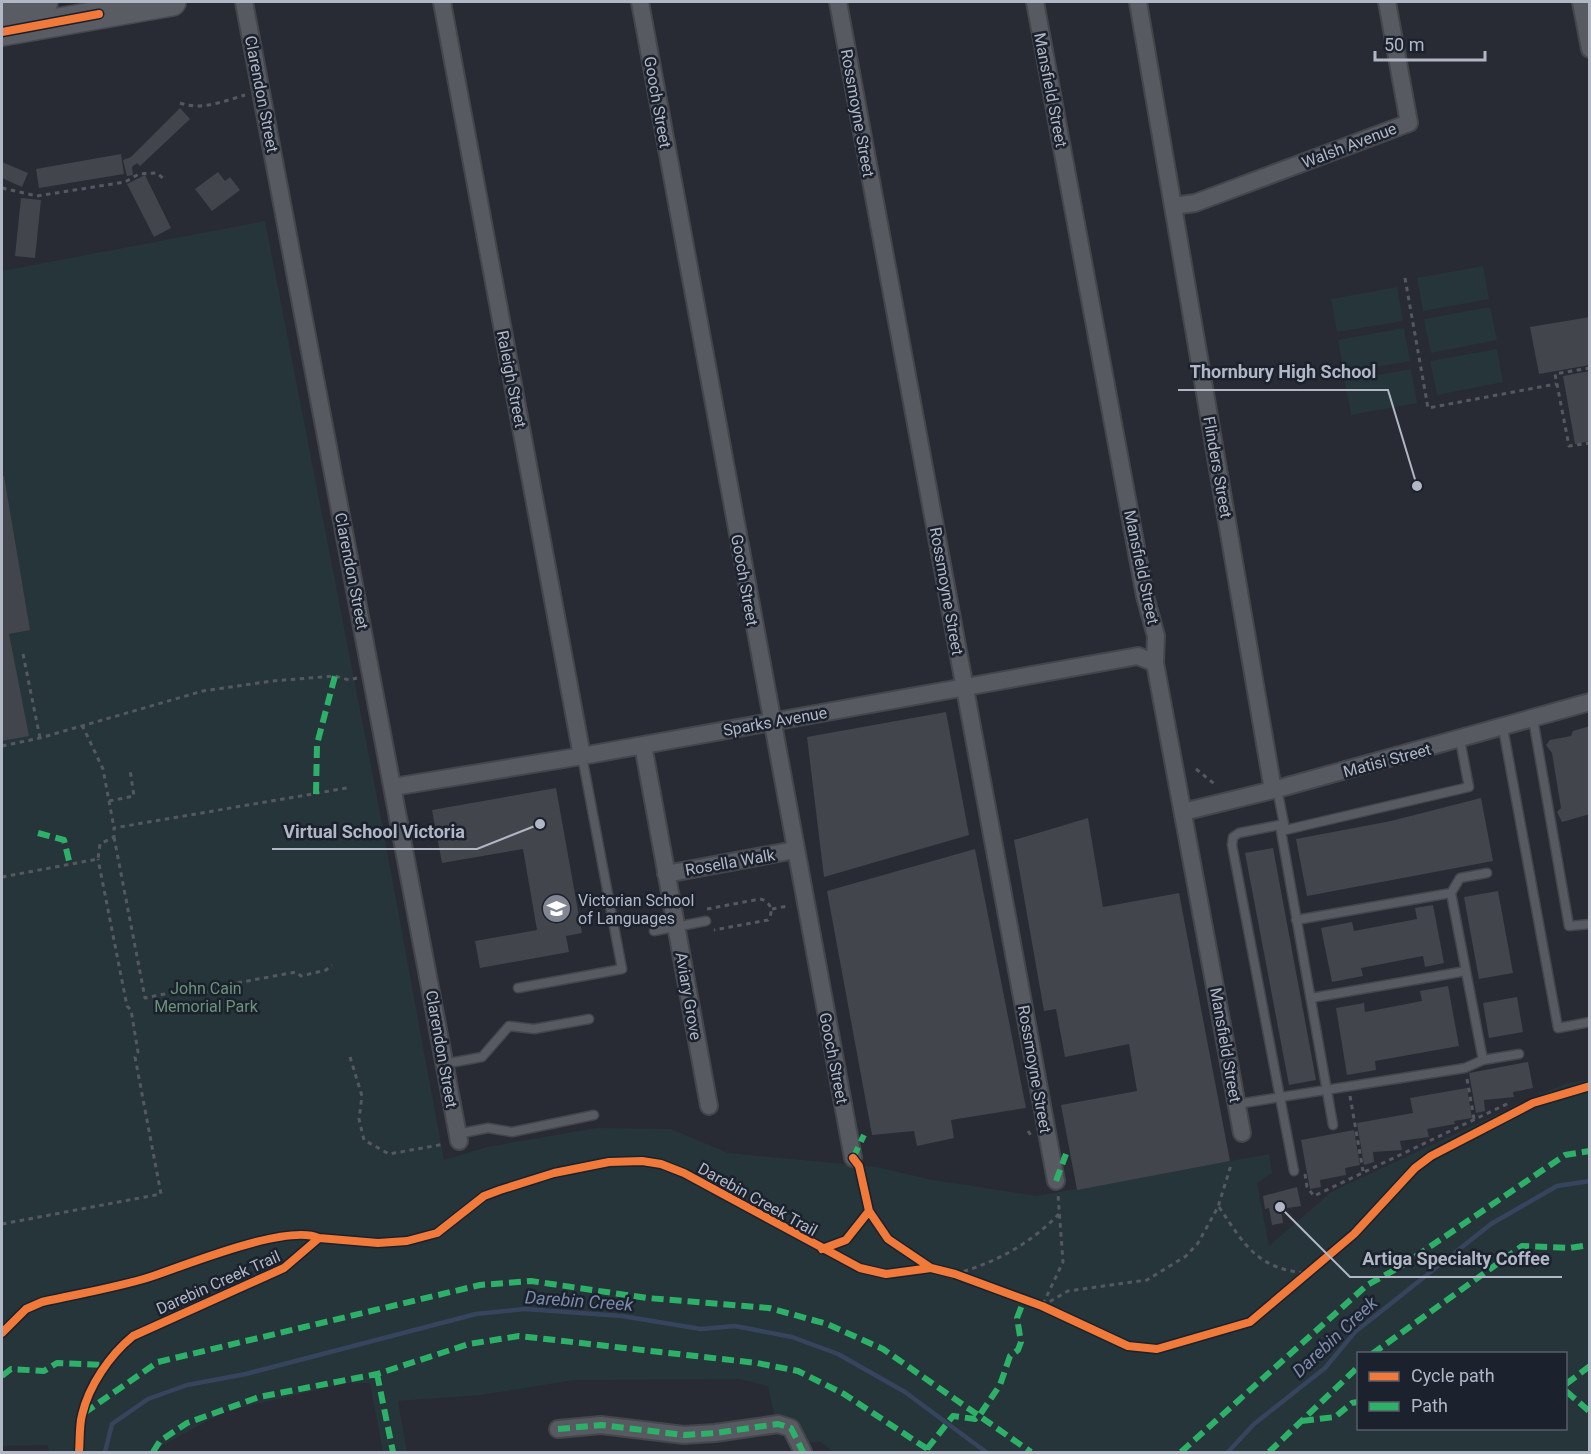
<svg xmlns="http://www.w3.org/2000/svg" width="1591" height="1454" font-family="Roboto,sans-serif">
  <rect width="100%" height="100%" fill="#282b33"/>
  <path fill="#263539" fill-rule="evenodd" d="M265,221L377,797L444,1160L487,1147L596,1128L671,1129L728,1153L876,1167L933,1180L1037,1196L1269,1154L1272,1173L1257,1183L1269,1246L1331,1192L1536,1096L1567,1083L1589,1080V1452H833L821,1442H806C802,1422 793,1421 775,1417L768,1386L739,1379L574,1380L481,1395L398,1401L407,1452H383L370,1383H348L226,1411L150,1452H49L48,1445L2,1446V271ZM1358,1354H1566V1428H1358Z
    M1483,266L1489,299L1423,311L1417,278Z
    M1397,287L1403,321L1337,332L1331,299Z
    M1490,307L1497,340L1431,353L1424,319Z
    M1404,328L1410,361L1344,373L1338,340Z
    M1497,349L1503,382L1437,395L1430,361Z
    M1411,369L1417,403L1351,415L1345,381Z"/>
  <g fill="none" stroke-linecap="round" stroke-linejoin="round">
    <path stroke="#37445d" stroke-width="4.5" d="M105,1452L112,1424L148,1399L187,1385L246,1374L476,1314L525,1309L622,1316L701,1329L735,1326L792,1337L838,1354L905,1392L986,1452
      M1228,1452L1254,1424L1325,1368L1355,1332L1491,1224L1557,1186L1590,1181"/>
  </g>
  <path fill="#42454c" d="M180,108L190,119L140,166L137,163L132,167L133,175L127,176L123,160L131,157Z
    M121,154L124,174L39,188L36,169Z
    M2,162L28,173L22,187L2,178Z
    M218,172L225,181L230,177L240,190L212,211L195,189Z
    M145,175L171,228L154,237L127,184Z
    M21,198L41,200L35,258L15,256Z
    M1590,317V365L1539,374L1530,327Z
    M1590,371V441L1575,444L1563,376Z
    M2,476H4L30,630L9,634L29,736L2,741Z
    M946,712L969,835L824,877L807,737Z
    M1590,726V814L1562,822L1557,812L1561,808L1552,753L1546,745L1550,740L1571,736L1573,731Z
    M556,788L582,933L566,936L569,952L480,968L475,941L537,930L523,849L442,863L432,810Z
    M1481,798L1493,861L1307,896L1296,839L1391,821Z
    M1088,818L1103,907L1179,893L1230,1161L1077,1190L1061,1105L1137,1091L1129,1044L1065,1057L1056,1009L1044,1011L1014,840Z
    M1273,848L1316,1080L1289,1085L1245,853Z
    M975,849L1026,1108L951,1120L954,1138L917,1146L914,1131L872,1135L827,891Z
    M1498,891L1513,973L1479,979L1464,897Z
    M1433,905L1444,963L1425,967L1423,956L1361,968L1363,976L1332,982L1321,928L1352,922L1354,931L1417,919L1415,908Z
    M1448,986L1459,1046L1375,1061L1376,1070L1347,1075L1336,1008L1364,1003L1365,1012L1422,1001L1420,991Z
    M1517,997L1523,1032L1489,1038L1483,1003Z
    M1528,1062L1533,1088L1513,1092L1514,1097L1484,1100L1485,1111L1476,1113L1469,1073Z
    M1467,1088L1472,1118L1454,1121L1455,1124L1427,1129L1429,1137L1400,1141L1402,1150L1373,1152L1374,1162L1364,1165L1357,1123L1413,1113L1410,1098Z
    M1354,1130L1360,1165L1345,1168L1346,1175L1320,1180L1321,1187L1310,1189L1301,1140Z
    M1297,1187L1301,1206L1281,1209L1283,1223L1272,1225L1269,1208L1265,1209L1263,1196Z"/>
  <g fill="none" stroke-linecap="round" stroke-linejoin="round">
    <defs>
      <path id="service" d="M1533,719L1569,926L1590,924
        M1503,728L1558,1028L1590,1022
        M1277,789L1284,824L1281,831L1333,1125
        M1284,824L1239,833L1233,837L1232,845L1294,1171
        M1281,831L1469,787L1460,740
        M1451,893L1483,1060
        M1296,920L1451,893L1460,878L1487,873
        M654,931L706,921
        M518,988L622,969L582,756
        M1311,998L1466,971
        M444,1064L482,1057L509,1026L534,1029L589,1019
        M1237,1104L1465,1068L1483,1060L1519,1054
        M457,1134L488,1128L512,1132L594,1115"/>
      <path id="minor" d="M244,2L459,1141
        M442,2L582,756
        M640,2L853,1158
        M838,2L1056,1181
        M1035,2L1145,596L1156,636L1155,663L1242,1133
        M1138,2L1273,790
        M1581,2L1590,49
        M1173,206L1195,203L1409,123L1387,2
        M643,745L709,1106
        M393,787L582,756L1138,656L1155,663
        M1183,812L1277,789L1590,702
        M666,874L795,850
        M558,1429L601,1425L684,1435L715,1433L778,1424L791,1428L803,1452"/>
      <path id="primary" d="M2,9L44,2
        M2,32L172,2"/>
    </defs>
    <use href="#service" stroke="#44464c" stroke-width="11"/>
    <use href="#minor" stroke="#44464c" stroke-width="20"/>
    <use href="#primary" stroke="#454850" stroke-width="30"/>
    <path stroke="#55595f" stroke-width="3" stroke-dasharray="4.5 4.5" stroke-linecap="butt" d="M180,103C201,111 224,101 245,95
      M2,188L37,196L125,182L139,174L157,173L164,179
      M1405,278L1428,408L1556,384
      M1590,368L1555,374L1569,446L1590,443
      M23,654L40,738
      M82,725L103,769L114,828
      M2,746L40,738L203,691L272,681L335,676L349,680L357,678
      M1196,769L1217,786
      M109,801L134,796L130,770
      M114,837L145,998L189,989L196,994L221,989L226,985L296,972L301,976L326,970L332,965
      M2,877L98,859L100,844L114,837V828L347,788
      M707,909L760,899C771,901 774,912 768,920L714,930
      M772,909L788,906
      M350,1057L362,1096L359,1119L364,1140L389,1154L445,1144
      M1467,1079L1474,1119
      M1350,1096L1363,1171
      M1028,1131L1032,1137
      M1305,1174L1307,1187L1314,1196L1511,1102
      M1219,1207C1244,1244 1257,1269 1306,1273
      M2,1224L161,1194L135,1057L138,1052L131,1010L127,1006L98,859
      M955,1274C997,1262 1030,1244 1060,1213
      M1043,1304L1063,1262L1058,1195
      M1042,1306L1068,1291L1147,1280L1186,1256L1198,1243L1218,1207L1231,1165"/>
    <use href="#service" stroke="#575a61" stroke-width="8"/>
    <use href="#minor" stroke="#575a61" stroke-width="16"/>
    <use href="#primary" stroke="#595c63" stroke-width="27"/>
    <path stroke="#2db169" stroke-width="6" stroke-dasharray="12 6" stroke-linecap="butt" d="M316,794L317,744L335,676
      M38,833L64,840L70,865
      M853,1158L864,1135
      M1056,1181L1066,1154
      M1372,1354L1522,1246L1570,1248L1590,1245
      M377,1374L393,1452
      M2,1376L11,1369L44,1371L57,1363L107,1365
      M1566,1384L1590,1366
      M1566,1391L1590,1412
      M84,1413L158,1362L480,1285L531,1281L647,1298L769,1308L827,1324L883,1349L1031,1452
      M1302,1421L1335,1417L1352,1403L1358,1402
      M558,1429L601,1425L684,1435L715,1433L778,1424L791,1428L803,1452
      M927,1449L953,1416L975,1419L979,1416L1000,1385L1010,1356L1018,1350L1021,1342L1017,1318L1024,1300
      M153,1452L160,1441L187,1423L259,1397L377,1374L469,1344L519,1336L757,1363L798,1371L844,1394L932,1452
      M1181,1452L1367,1285L1400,1267L1565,1155L1590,1151
      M1269,1452L1358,1367"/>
    <defs>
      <path id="cycleway" d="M2,32L99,14
        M869,1211L888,1239L931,1268
        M822,1249L846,1240L869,1211L859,1166L853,1158
        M2,1333L26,1309L42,1302C77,1294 115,1288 150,1277C184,1266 287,1223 319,1238
        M79,1452C80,1441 79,1426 82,1415C89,1385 110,1355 133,1336L284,1268L319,1238L378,1243L407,1241L437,1233L484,1196L500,1190L554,1173L609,1162L642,1161L661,1164L684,1173L860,1268L886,1274L931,1268L955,1274L1042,1306L1128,1346L1157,1349L1250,1322L1354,1234L1415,1168L1431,1156L1533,1103L1590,1086"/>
    </defs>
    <use href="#cycleway" stroke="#1b212d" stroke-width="11"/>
    <use href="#cycleway" stroke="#f17a3a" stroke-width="8"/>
  </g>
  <defs>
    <symbol id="school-disc" viewBox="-11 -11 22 22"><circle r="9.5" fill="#818692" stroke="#1b212d"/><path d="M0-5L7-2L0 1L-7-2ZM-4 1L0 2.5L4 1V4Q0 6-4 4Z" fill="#fff"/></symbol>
  </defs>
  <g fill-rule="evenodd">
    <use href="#school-disc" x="540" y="892" width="33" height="33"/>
  </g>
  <g text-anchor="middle" stroke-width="5" stroke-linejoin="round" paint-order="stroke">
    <g font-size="16" fill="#b1b7c5" stroke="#1b212d">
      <text transform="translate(1051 90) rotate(79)" y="6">Mansfield Street</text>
      <text transform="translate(262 94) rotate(79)" y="6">Clarendon Street</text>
      <text transform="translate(658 102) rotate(80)" y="6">Gooch Street</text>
      <text transform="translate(858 113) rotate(80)" y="6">Rossmoyne Street</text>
      <text transform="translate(1349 145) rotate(-21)" y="6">Walsh Avenue</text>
      <text transform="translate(512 379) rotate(79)" y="6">Raleigh Street</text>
      <text transform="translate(1218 467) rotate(80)" y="6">Flinders Street</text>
      <text transform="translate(1142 567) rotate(78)" y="6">Mansfield Street</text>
      <text transform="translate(352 571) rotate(79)" y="6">Clarendon Street</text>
      <text transform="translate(745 580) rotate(80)" y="6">Gooch Street</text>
      <text transform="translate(947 591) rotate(80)" y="6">Rossmoyne Street</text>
      <text transform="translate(775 721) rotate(-10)" y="6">Sparks Avenue</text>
      <text transform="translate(1387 760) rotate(-15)" y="6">Matisi Street</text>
      <text transform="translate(730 862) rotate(-10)" y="6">Rosella Walk</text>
      <text transform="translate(689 996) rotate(80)" y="6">Aviary Grove</text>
      <text transform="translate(1226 1045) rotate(80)" y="6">Mansfield Street</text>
      <text transform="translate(442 1049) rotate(80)" y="6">Clarendon Street</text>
      <text transform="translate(834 1058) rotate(79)" y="6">Gooch Street</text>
      <text transform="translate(1035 1069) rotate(80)" y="6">Rossmoyne Street</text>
      <text transform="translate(758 1199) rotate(29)" y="6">Darebin Creek Trail</text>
      <text transform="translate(218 1282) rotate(-24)" y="6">Darebin Creek Trail</text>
    </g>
    <g font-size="16" fill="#b1b7c5" stroke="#1b212d" text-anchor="start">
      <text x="578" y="906">Victorian School<tspan x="578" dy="18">of Languages</tspan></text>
    </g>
    <g font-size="16" fill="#6a9477" stroke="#1b212d">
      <text x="206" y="994">John Cain<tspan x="206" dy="18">Memorial Park</tspan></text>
    </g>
    <g font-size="18" font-style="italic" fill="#7b8bab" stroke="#1b212d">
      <text transform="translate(579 1301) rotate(4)" y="6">Darebin Creek</text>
      <text transform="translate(1335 1337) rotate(-43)" y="6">Darebin Creek</text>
    </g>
  </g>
  <path fill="none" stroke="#b1b7c5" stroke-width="2" d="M1417 486L1388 390H1178M540 824L477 849H272M1280 1207L1350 1277H1562"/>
  <g fill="#b1b7c5" stroke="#1b212d" stroke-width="2">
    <circle cx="1417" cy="486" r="6"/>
    <circle cx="540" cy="824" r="6"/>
    <circle cx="1280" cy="1207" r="6"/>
  </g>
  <g font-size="18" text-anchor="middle" font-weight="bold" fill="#b1b7c5" stroke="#1b212d" stroke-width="5" stroke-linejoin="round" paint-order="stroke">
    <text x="1283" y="378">Thornbury High School</text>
    <text x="374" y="838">Virtual School Victoria</text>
    <text x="1456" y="1265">Artiga Specialty Coffee</text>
  </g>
  <rect width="1591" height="1454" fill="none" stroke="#b1b7c5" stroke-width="6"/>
  <rect x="1357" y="1352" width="210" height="78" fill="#1b212d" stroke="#575d6a" stroke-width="1.5"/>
  <rect x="1369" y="1372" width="30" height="9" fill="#f17a3a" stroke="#575d6a" stroke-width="1.5"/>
  <text x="1411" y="1382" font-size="18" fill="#b1b7c5">Cycle path</text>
  <rect x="1369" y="1402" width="30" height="9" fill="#2db169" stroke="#575d6a" stroke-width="1.5"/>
  <text x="1411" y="1412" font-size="18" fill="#b1b7c5">Path</text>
  <path d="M1375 51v9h110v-9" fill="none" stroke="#b1b7c5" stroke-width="3"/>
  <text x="1384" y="51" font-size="18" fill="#b1b7c5" stroke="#1b212d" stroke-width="4.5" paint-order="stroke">50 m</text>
</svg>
